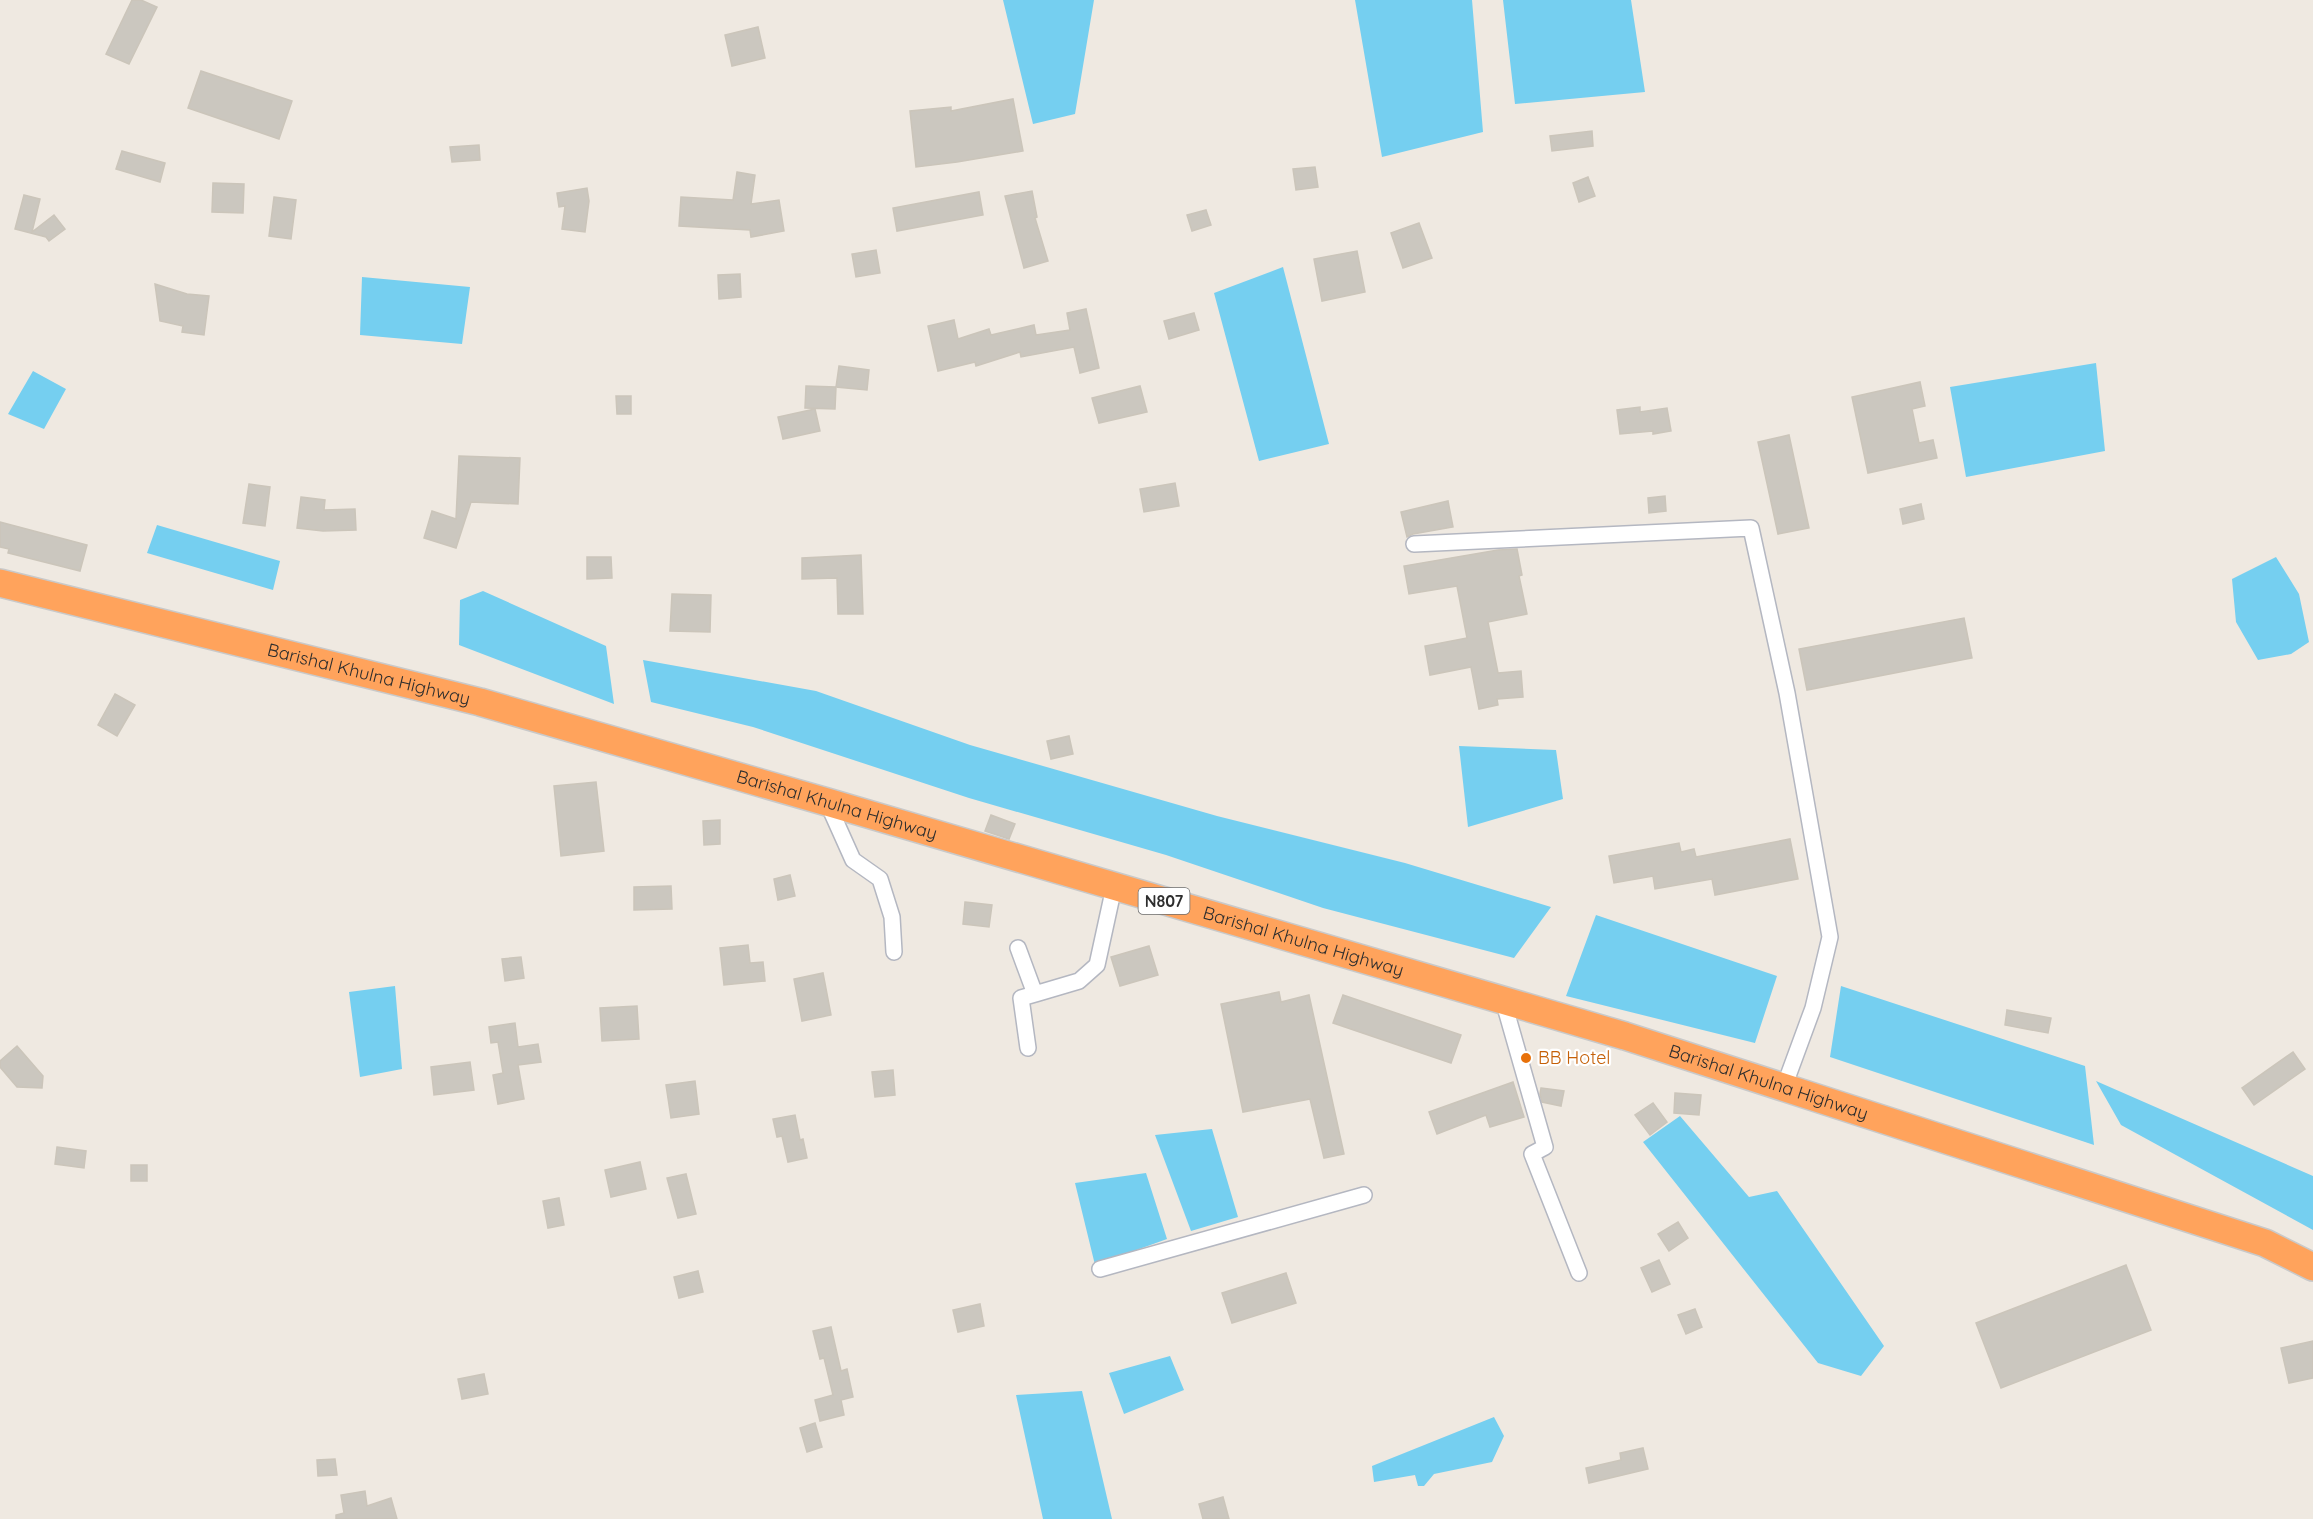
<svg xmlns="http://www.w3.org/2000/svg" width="2313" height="1519" font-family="Quicksand,sans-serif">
  <rect width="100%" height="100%" fill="#efe9e1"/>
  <path fill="#75cff0" d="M1003,0H1094L1075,114L1033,124Z
    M1355,0H1472L1483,132L1382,157Z
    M1503,0H1631L1645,92L1515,104Z
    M1283,267L1329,444L1259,461L1214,293Z
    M362,277L470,287L462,344L360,335Z
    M2096,363L2105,451L1966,477L1950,387Z
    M33,371L66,389L44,429L8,414Z
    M157,525L280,561L273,590L147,553Z
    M2276,557L2299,594L2309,642L2291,654L2258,660L2236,622L2232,579Z
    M483,591L606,646L614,704L459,645L460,600Z
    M643,660L816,691L970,745L1217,816L1405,863L1551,907L1514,958L1323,908L1166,855L969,798L753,727L651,702Z
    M1459,746L1556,750L1563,799L1468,827Z
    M1596,915L1777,976L1755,1043L1566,996Z
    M395,986L402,1069L360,1077L349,992Z
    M1841,986L2085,1066L2094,1145L1830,1057Z
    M2096,1081L2313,1176V1230L2121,1125Z
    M1680,1116L1749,1197L1777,1191L1884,1346L1861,1376L1818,1363L1643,1142Z
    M1212,1129L1238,1217L1191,1231L1155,1135Z
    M1146,1173L1167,1239L1095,1265L1075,1183Z
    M1170,1356L1184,1390L1124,1414L1109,1373Z
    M1082,1391L1112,1519H1043L1016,1395Z
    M1494,1417L1504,1436L1492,1462L1434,1474L1424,1486H1418L1415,1475L1374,1482L1372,1466Z"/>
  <path fill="#cbc7bf" stroke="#cbc5ba" stroke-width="1.5" d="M132,0H141L157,7L129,64L106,54Z
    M758,27L765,58L732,66L725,35Z
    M201,71L292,101L279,139L188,108Z
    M1013,99L1023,151L957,162L916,167L910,111L951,107V111Z
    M1592,131L1593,146L1552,151L1550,136Z
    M479,145L480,160L452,162L450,147Z
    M122,151L165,163L160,182L116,169Z
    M1315,167L1318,187L1296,190L1293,169Z
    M737,172L755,175L751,204L779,200L784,231L751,237L750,230L679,226L681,197L733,200Z
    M1588,177L1595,196L1579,202L1573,183Z
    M213,183L244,184L243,213L212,212Z
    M587,188L589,201L585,232L562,229L565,206L559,207L557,193Z
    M1032,191L1037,217L1035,218L1048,261L1024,268L1005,196Z
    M979,192L983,215L897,231L893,208Z
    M24,195L40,199L32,232L54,215L65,229L49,241L46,237L15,229Z
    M274,197L296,200L291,239L269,236Z
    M1206,210L1211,225L1192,231L1187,215Z
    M1419,223L1432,258L1403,268L1391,233Z
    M876,250L880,273L856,277L852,254Z
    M1357,251L1365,292L1322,301L1314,259Z
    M740,274L741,297L719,299L718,275Z
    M155,284L187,294L209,296L204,335L182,332L183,326L160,321Z
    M1086,309L1099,368L1080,373L1074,347L1021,357L1020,352L976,366L975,362L938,371L928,326L954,320L958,339L989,329L991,335L1034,325L1036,335L1070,330L1067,313Z
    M1194,313L1199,330L1169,339L1164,321Z
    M839,366L869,370L867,390L836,387Z
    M1920,382L1925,406L1912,409L1919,443L1933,440L1937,458L1868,473L1852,397Z
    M806,386L836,387L835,409L805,408Z
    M1140,386L1147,412L1099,423L1092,398Z
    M616,396H631V414H617Z
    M1640,407V412L1667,408L1671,431L1653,434V431L1620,434L1617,410Z
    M815,409L820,431L783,439L778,417Z
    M1789,435L1809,528L1778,534L1758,442Z
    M459,456L520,458L518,504L471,502L456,548L424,538L432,511L456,519Z
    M1175,483L1179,506L1144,512L1140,489Z
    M249,484L270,487L265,526L243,523Z
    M1665,496L1666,511L1649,513L1648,498Z
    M301,497L325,500L324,510L355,509L356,530L323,531L297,528Z
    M1448,501L1453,527L1413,534L1407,537L1401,512Z
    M1921,504L1924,519L1903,524L1900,509Z
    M0,522L87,545L80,571L8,553L9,549L0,547Z
    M1517,549L1522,575L1519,576L1527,614L1488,622L1498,673L1521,671L1523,697L1497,699L1498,705L1479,709L1471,667L1430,675L1425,646L1467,638L1457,586L1409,594L1404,566L1498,550Z
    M861,555L863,614H838L837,578L802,579V558Z
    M587,557H611L612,578L587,579Z
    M672,594L711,595L710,632L670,631Z
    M1964,618L1972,658L1807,690L1799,649Z
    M115,694L135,705L117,736L98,725Z
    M1069,736L1073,754L1051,759L1047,741Z
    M596,782L604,851L561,856L554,786Z
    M991,815L1015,824L1009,839L985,831Z
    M720,820V844L704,845L703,821Z
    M1790,839L1798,879L1715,895L1712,879L1655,889L1653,876L1614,883L1609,856L1679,843L1681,852L1694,849L1696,857Z
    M790,875L795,896L778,900L774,879Z
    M671,886L672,909L634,910V887Z
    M965,902L992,905L989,927L963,924Z
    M748,945L750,963L763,962L765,981L724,985L720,948Z
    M1149,946L1158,975L1120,986L1111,957Z
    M521,957L524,978L505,981L502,959Z
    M823,973L831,1015L802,1021L794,979Z
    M1279,992L1281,1002L1309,995L1344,1154L1324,1158L1310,1099L1243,1112L1221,1004Z
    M1343,995L1461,1035L1451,1063L1333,1023Z
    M637,1006L639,1039L602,1041L600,1008Z
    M2007,1010L2051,1018L2048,1033L2005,1025Z
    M515,1023L518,1047L538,1044L541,1062L518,1065L524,1099L498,1104L493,1075L503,1073L498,1042L491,1043L489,1027Z
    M17,1046L43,1076L42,1088L17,1087L0,1067V1061Z
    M2293,1052L2305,1069L2254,1105L2242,1088Z
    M470,1062L474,1090L434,1095L431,1067Z
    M893,1070L895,1095L875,1097L872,1072Z
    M695,1081L699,1114L671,1118L666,1085Z
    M1513,1082L1524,1117L1490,1127L1486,1115L1437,1134L1429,1112Z
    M1541,1088L1564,1091L1561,1106L1542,1102L1540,1094Z
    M1675,1093L1701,1095L1699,1115L1674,1113Z
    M1653,1103L1667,1122L1650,1135L1635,1115Z
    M795,1115L800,1140L803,1139L807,1158L788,1162L782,1136L777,1137L773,1119Z
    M57,1147L86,1151L84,1168L55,1164Z
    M640,1162L646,1189L611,1197L605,1170Z
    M131,1165H147V1181H131Z
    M686,1174L696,1214L678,1218L667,1178Z
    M559,1198L564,1225L548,1228L543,1201Z
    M1678,1222L1688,1238L1669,1251L1658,1234Z
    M1659,1260L1670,1284L1652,1292L1641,1268Z
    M2126,1265L2151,1330L2001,1388L1976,1323Z
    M698,1271L703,1292L679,1298L674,1277Z
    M1286,1273L1296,1303L1232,1323L1222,1293Z
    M980,1304L984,1326L958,1332L953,1310Z
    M1695,1309L1702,1327L1686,1334L1678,1315Z
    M831,1327L841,1371L847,1369L853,1397L841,1400L844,1415L820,1421L815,1400L833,1395L824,1358L820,1359L813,1331Z
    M2313,1341V1378L2289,1383L2281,1348Z
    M484,1374L488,1394L462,1399L458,1379Z
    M815,1423L822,1447L807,1452L800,1428Z
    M1643,1448L1648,1469L1589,1483L1586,1468L1621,1460L1620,1453Z
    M335,1459L337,1475L318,1476L317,1460Z
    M365,1491L367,1506L391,1498L397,1519H336V1515L344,1513L341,1495Z
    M1223,1497L1229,1519H1203L1199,1504Z"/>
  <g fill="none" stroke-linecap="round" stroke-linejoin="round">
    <defs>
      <path id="street" d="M1414,544L1751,528L1787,693L1830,937L1813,1008L1784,1087
        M827,802L853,860L880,879L892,917L894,952
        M1018,948L1035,994L1079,981L1097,965L1114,887
        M1503,1000L1545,1147L1532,1154L1579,1273
        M1028,1048L1021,998L1035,994
        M1100,1269L1364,1195"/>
      <g id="highway">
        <path id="s1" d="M0,583L480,702L827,802L1625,1036L2265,1243L2313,1267"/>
      </g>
    </defs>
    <use href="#street" stroke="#b4b7c1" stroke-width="18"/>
    <use href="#highway" stroke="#c9c9c9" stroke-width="30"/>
    <use href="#street" stroke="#fff" stroke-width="15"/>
    <use href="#highway" stroke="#ffa35c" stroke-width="27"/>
  </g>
  <circle fill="#e8710a" stroke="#fff" stroke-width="2" cx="1526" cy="1058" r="6"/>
  <g text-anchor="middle" stroke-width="4.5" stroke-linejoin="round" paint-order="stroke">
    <rect fill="#fff" stroke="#6d6d6d" stroke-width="1.5" x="1138.5" y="888" width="51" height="26" rx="4.5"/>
    <g font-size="16" font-weight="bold" fill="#2e2e2e">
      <text x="1164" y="907">N807</text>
    </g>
    <g font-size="18" fill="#2e2e2e" stroke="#fff">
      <text dy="6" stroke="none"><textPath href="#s1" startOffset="380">Barishal Khulna Highway</textPath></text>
      <text dy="6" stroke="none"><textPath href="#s1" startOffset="866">Barishal Khulna Highway</textPath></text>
      <text dy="6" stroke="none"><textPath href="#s1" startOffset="1352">Barishal Khulna Highway</textPath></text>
      <text dy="6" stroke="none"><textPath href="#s1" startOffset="1838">Barishal Khulna Highway</textPath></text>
    </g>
    <g font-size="18" fill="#c56008" stroke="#fff" text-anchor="start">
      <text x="1538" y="1064">BB Hotel</text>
    </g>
  </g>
</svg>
